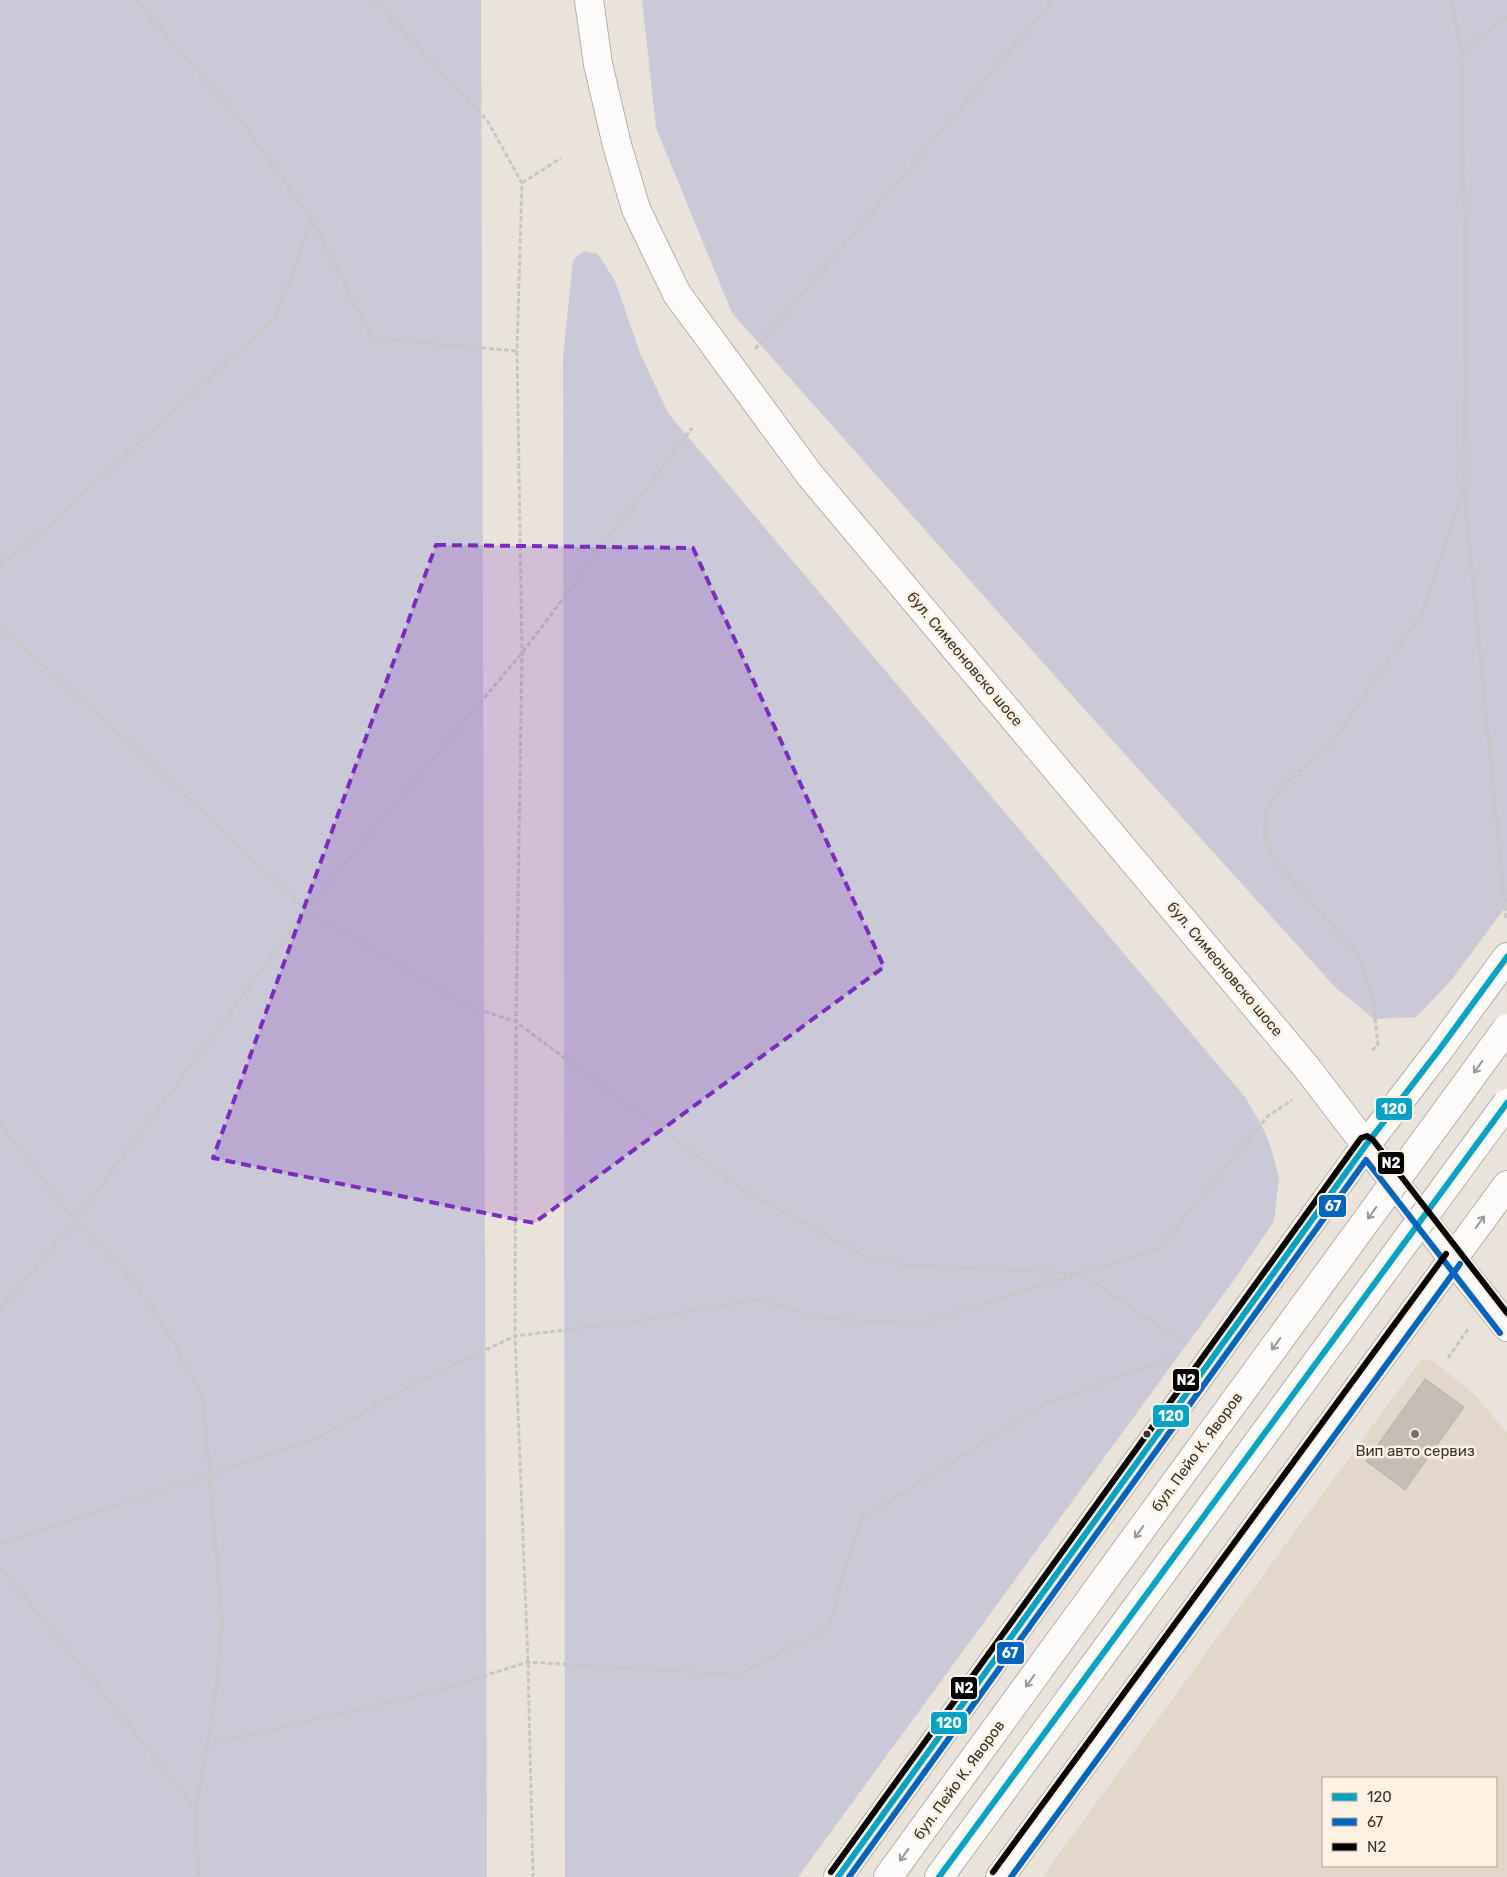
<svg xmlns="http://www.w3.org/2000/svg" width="1507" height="1877" font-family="Rubik,sans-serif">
  <rect width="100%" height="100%" fill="#e9e3db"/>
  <path fill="#e3d7c9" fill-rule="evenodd" d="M1431,1359L1476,1396L1507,1433V1877H1042L1420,1361ZM1323,1778H1496V1866H1323Z"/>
  <path fill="#cbc9d7" d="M0,0H481L487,1877H0Z
    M642,0H1507V905L1449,983L1416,1017L1374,1019L1335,987L1086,711L732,313L656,128Z
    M584,251L598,254L615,281L640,353L668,413L1245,1097L1263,1128L1271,1148L1279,1178L1274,1221L1236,1277L798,1877H565L563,357L573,260Z"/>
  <path fill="#c5beb5" stroke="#b5b0aa" d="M1425,1379L1464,1407L1405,1490L1366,1461Z"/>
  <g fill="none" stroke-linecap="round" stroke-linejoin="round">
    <defs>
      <path id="tertiary" d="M1453,1259L1507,1327"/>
      <path id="secondary" d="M589,0L598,64L617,145L636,209L677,294L809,474L1307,1068L1453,1259"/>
      <path id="primary" d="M838,1877L1366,1145L1439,1050L1507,957
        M888,1877L1059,1642
        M939,1877L1093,1667
        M1000,1877L1507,1185"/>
    </defs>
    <use href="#tertiary" stroke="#b4b0aa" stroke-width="30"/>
    <use href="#secondary" stroke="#b4b0aa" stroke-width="30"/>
    <use href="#primary" stroke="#b4b0aa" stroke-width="30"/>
    <path stroke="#c8c5c3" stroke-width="3" stroke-dasharray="5 2.5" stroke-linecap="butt" d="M135,0L241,121L312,220L372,338L517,351
      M374,0L487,120L522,183L517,351L522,653L516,1022L515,1336L528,1662L533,1877
      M1452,0L1461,52
      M522,183L561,158
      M755,349L1053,0
      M0,564L36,537L275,318L312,220
      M0,627L129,742L306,910L469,1006L516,1022L746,1192L878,1263L1082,1274L1184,1343
      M1506,918L1464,490L1465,249L1461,52L1507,16
      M1372,1050L1378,1046L1373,999L1361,959L1272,857L1264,837L1266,810L1281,787L1329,746L1422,612L1463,493
      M0,1123L75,1221L129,1276L166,1329L203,1397L222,1622L216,1692L196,1810L198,1877
      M0,1309L75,1221L306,910L522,653L692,428
      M1448,1358L1468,1329
      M0,1544L211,1475L324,1435L413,1384L515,1336L634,1322L755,1299L827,1319L921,1323L1159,1249L1268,1116L1292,1100
      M0,1567L75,1658L196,1810
      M206,1745L429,1693L528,1662L738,1675L828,1628L861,1519L1047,1403L1174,1357"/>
    <use href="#tertiary" stroke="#fcfbfa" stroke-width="28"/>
    <use href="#secondary" stroke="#fcfbfa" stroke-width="28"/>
    <use href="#primary" stroke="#fcfbfa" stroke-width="28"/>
    <defs>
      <path id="primary-bridge" d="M1059,1642L1507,1028
        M1093,1667L1507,1103"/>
    </defs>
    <use href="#primary-bridge" stroke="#b4b0aa" stroke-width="30" stroke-linecap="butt"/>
    <use href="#primary-bridge" stroke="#fcfbfa" stroke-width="28"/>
    <defs>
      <path id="bus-1" d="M838,1877L1366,1145L1439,1050L1507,957
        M939,1877L1507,1103"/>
      <path id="bus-2" d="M849,1877L1366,1160L1500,1333
        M1011,1877L1460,1264"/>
      <path id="bus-3" d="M831,1872L1361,1138L1367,1136L1373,1140L1507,1313
        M993,1872L1446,1254"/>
    </defs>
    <use href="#bus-1" stroke="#fdf1e2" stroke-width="10"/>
    <use href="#bus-2" stroke="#fdf1e2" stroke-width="10"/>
    <use href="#bus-3" stroke="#fdf1e2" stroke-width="10"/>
    <use href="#bus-1" stroke="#03a3c6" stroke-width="6"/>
    <use href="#bus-2" stroke="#0065bd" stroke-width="6"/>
    <use href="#bus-3" stroke="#000" stroke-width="6"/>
  </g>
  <defs><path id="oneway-shaft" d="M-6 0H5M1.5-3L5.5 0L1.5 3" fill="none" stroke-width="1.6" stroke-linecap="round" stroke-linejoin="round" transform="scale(1.25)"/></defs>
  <g stroke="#9a9794">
    <use href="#oneway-shaft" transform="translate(1478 1067) rotate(126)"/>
    <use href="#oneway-shaft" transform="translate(1372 1213) rotate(126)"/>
    <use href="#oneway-shaft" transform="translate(1480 1222) rotate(-54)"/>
    <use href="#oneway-shaft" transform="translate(1276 1344) rotate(126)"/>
    <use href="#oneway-shaft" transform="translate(1139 1532) rotate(126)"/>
    <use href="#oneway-shaft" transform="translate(1030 1681) rotate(126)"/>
    <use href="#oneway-shaft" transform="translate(904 1855) rotate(126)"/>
  </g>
  <path fill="#7b2cbf" fill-opacity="0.2" stroke="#7b2cbf" stroke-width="4" stroke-dasharray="10 6" stroke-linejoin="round" d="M436,545L693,548L884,967L534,1223L213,1158Z"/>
  <circle fill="#38332e" stroke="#fdf1e2" stroke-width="2" cx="1147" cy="1434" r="4.5"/>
  <circle fill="#76716b" stroke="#fdf1e2" stroke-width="2" cx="1415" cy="1434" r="5"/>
  <g text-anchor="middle" stroke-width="5" stroke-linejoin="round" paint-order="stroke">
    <g font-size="15" fill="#38332e" stroke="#fdf1e2">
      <text transform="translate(965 659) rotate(50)" y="5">бул. Симеоновско шосе</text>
      <text transform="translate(1225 969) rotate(50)" y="5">бул. Симеоновско шосе</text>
      <text transform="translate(1197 1452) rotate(-54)" y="5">бул. Пейо К. Яворов</text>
      <text transform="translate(959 1780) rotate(-54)" y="5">бул. Пейо К. Яворов</text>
    </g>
    <g font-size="15" fill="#38332e" stroke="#fdf1e2">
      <text x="1415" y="1456">Вип авто сервиз</text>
    </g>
  </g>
  <g stroke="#fdf1e2" stroke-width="2">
    <rect x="1375" y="1097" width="38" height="24" rx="5" fill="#03a3c6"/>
    <rect x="1377" y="1151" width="28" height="24" rx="5" fill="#000"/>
    <rect x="1318" y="1194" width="29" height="24" rx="5" fill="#0065bd"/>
    <rect x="1172" y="1368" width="28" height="24" rx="5" fill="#000"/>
    <rect x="1152" y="1404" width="38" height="24" rx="5" fill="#03a3c6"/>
    <rect x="996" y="1641" width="29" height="24" rx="5" fill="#0065bd"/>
    <rect x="950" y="1676" width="28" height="24" rx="5" fill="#000"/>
    <rect x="930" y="1711" width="38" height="24" rx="5" fill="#03a3c6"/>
  </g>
  <g font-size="14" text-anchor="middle" font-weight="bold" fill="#fff">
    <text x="1394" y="1114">120</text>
    <text x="1391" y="1168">N2</text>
    <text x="1333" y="1211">67</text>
    <text x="1186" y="1385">N2</text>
    <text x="1171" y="1421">120</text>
    <text x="1010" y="1658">67</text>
    <text x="964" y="1693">N2</text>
    <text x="949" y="1728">120</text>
  </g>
  <rect x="1322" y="1777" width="175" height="90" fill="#fdf1e2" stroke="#aea59a"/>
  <rect x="1332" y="1793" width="25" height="8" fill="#03a3c6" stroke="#aea59a"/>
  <text x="1367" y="1802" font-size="15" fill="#38332e">120</text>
  <rect x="1332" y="1818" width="25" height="8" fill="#0065bd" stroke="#aea59a"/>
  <text x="1367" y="1827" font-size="15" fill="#38332e">67</text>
  <rect x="1332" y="1843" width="25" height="8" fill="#000000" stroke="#aea59a"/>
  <text x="1367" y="1852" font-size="15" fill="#38332e">N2</text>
</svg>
